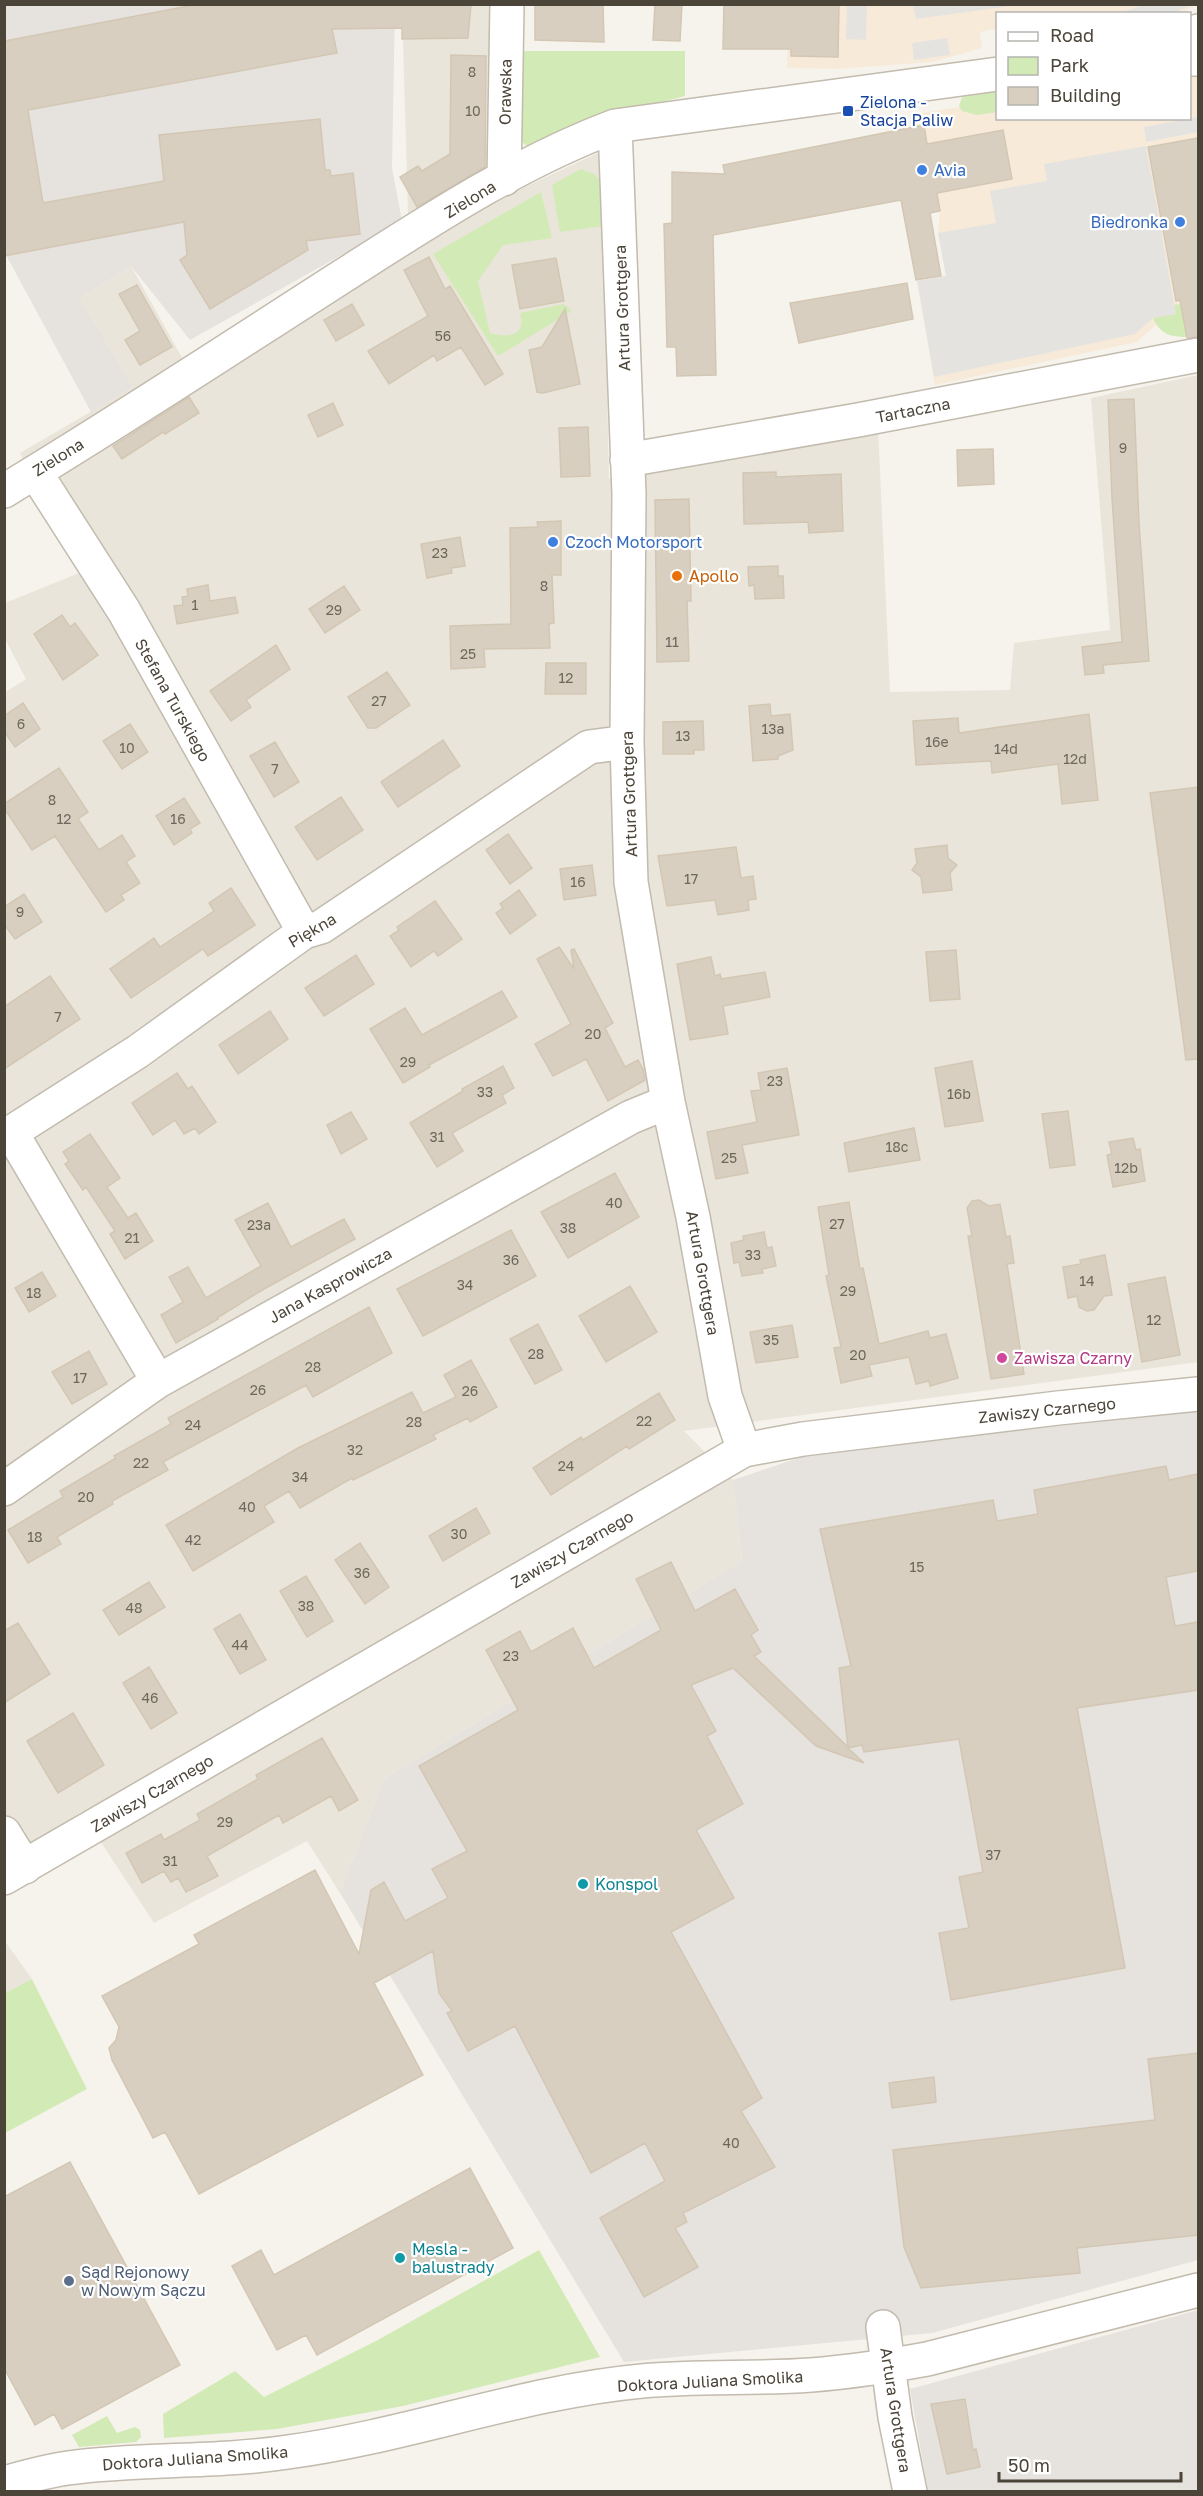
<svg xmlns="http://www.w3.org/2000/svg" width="1203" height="2496" font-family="'Golos Text',sans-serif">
  <rect width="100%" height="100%" fill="#f6f3ec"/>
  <path fill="#eae5da" d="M402,5H492L493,202L602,151L609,479L878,426L890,692L1010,690L1014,643L1110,630L1091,398L1198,375V1362L684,1431L733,1480L742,1561L384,1779L340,1893L307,1841L154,1923L81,1812L5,1862L4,693L26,679L5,639V603L79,573L20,453L133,387L80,298L131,266L185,363L409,248Z
    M4,1940L32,1979L5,1993H4Z"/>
  <path fill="#f7ead8" d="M789,5H1196L1179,14H998L997,29L980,32L982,48L932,62L837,69L787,68Z
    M1198,69V316L1158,323L1137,342L935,385L917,281L946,276L938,233L940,211L922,113L997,101L998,118H1190V71Z"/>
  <path fill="#e6e2dd" d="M4,5H395L392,168L402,221L190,340L131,266L80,298L133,387L91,412L6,255Z
    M1198,1408V2260L932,2333L624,2362L340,1893L384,1779L742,1561L733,1480L822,1450Z
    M1198,2310V2491H928L910,2389Z"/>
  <path fill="#d2eab5" d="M520,51H685V96L598,118L529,148L521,141L519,132Z
    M997,92V112L977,115L962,111L959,106L962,97Z
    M581,169L594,174L603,184L604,226L560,232L552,185Z
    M541,192L552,238L503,245L478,281L490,333C509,339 527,335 520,313L564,304L572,311L498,356L433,254Z
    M1198,301V344L1192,345L1187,337C1170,337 1160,334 1153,318L1175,314L1174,305Z
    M32,1979L87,2089L5,2133V1993Z
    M539,2250L600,2357L403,2406L277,2429L164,2438L163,2414L235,2371L264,2397L376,2341Z
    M107,2416L117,2433L135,2427L140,2430L141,2437L136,2442L79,2447L72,2435Z"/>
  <path fill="#e5e3e0" d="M1148,4H1191V5L1173,13H1119Z
    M847,5H867L866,40L846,39Z
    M913,5V4L1017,5L916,19Z
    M947,38L950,55L914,60L912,43Z
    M1198,117V132L1146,142L1144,127Z
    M1146,146L1176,314L1153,318L1135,334L934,377L917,281L946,276L938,233L996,223L990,191L1047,181L1044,164Z"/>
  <path fill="#d8cfc1" stroke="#d3c7b4" stroke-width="1.5" d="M199,4H471L468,38L402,39V28L332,29L337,53L28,110L43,203L164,181L159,135L320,119L325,170H330L331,176L353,173L360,234L306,241L308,250L210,309L180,260L187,255L184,222L4,256V41Z
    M535,4H603L604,42L535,40Z
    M655,4H682L680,41L653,40Z
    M724,4H839L838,57L791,56V49H723Z
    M451,55L486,56L485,167L417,207L400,177L418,166L422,171L450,154Z
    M924,125L927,144L1003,130L1012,179L937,193L940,211L930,213L941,276L916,280L901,200L713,235L716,375L677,376L676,347H667L664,224L672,223V172L725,174L723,165Z
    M1198,138V337L1187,338L1180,300L1176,301L1148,147Z
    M429,257L445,289L450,286L503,374L485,385L461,347L437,361L434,355L389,384L368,351L428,316L404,270Z
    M556,258L564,301L520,309L512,265Z
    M907,283L913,319L799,343L790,303Z
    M137,285L172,347L140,365L125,340L140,331L119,294Z
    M352,304L364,325L336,341L324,320Z
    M565,309L580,384L543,393L537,392L529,350L542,347Z
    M189,397L199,413L165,434L163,432L122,459L113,446Z
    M1134,399L1139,523L1149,661L1103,665L1104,673L1085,675L1082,647L1122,642L1112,498L1108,400Z
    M333,403L343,425L318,437L308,415Z
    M588,427L590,476L561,477L559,428Z
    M993,449L994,484L958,486L957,450Z
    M776,472V477L841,474L843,531L809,533L808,522L744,524L743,473Z
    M689,499L691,601H687L689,661L657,662L655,500Z
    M561,521V575H552L554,623L549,624L550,648L484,649L485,667L451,669L450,626L511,624L510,528L538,527L537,522Z
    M460,537L465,566L451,568L452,573L427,578L421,544Z
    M778,566V576H783L784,598L755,599L754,585L749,586L748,567Z
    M208,585L210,601L235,597L238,613L177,624L174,606L183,605L182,597L188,596L187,589Z
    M344,586L360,610L325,633L309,609Z
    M62,615L70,627L75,623L98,655L63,680L34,634Z
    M276,645L290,669L246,700L251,707L231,721L210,691Z
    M546,663H586V694H545Z
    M387,672L410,705L376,728H368L348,697Z
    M23,703L40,729L15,747L4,731V716Z
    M770,704L771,716L790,714L793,750L778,756V759L753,761L749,706Z
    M1089,714L1098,800L1062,804L1058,764L992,773L991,761L916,765L913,721L958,718L959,733Z
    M703,721L704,750H694V754H663V722Z
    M130,724L148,752L122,769L103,741Z
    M443,740L460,766L398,807L381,782Z
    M275,742L299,782L274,797L250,756Z
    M59,768L88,812L78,819L99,850L122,835L135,856L126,862L140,883L121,895L124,900L106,912L55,836L32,850L4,808V804Z
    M1198,787V1059L1186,1060L1150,793Z
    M341,797L363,830L317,860L295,827Z
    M184,798L200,823L190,829L192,833L174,845L156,816Z
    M508,834L532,868L510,884L486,850Z
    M947,845L948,858L957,865L950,873L952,890L923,893L921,877L912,870L917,863L915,849Z
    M736,847L741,878L753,876L756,899L748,900L749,910L718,915L715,900L667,906L658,856Z
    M592,865L596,895L564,900L560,869Z
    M231,888L255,925L208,956L203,949L131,998L110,969L154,938L160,947L214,911L209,903Z
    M519,890L536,915L510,934L496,913L503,908L500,904Z
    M24,894L42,922L15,939L4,924V907Z
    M435,901L462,939L438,956L434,951L411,967L390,936L399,930L397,927Z
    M559,947L574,969L571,950L574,949L613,1023L605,1028L625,1067L638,1060L643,1069L645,1080L608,1101L586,1059L553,1076L535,1044L571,1024L537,959Z
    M956,950L960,999L930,1001L926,952Z
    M356,955L374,984L324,1016L305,988Z
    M711,957L715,976L720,974L721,979L765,972L770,997L723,1006L728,1034L690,1040L677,964Z
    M50,976L80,1019L4,1069V1007Z
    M502,991L517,1017L429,1065L430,1067L403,1083L370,1029L405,1008L422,1035Z
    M270,1011L288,1039L238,1074L219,1045Z
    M972,1061L983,1121L945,1127L935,1068Z
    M503,1066L514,1088L502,1095L506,1103L452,1133L463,1151L437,1167L410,1123L463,1091L462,1089Z
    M787,1068L799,1135L742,1145L748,1173L716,1179L707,1132L757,1122L751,1091L761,1090L758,1073Z
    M177,1073L188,1089L192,1086L216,1122L199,1134L195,1128L184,1134L175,1120L153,1135L132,1103Z
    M1068,1111L1075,1165L1050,1168L1042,1114Z
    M351,1112L367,1139L341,1154L327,1125Z
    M914,1128L920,1160L849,1172L844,1143Z
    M90,1134L120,1178L107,1187L128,1218L136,1213L153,1241L125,1259L110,1234L115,1231L86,1187L83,1190L65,1164L69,1161L63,1152Z
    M1133,1138L1136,1150L1140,1149L1145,1181L1113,1187L1107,1155L1112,1154L1109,1142Z
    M615,1173L639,1217L568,1258L541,1212Z
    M979,1200L989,1206L1000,1204L1006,1237L1010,1236L1014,1263L1007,1264L1024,1374L991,1379L968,1236H972L967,1208L972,1201Z
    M849,1202L860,1269L863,1268L879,1344L928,1331L930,1338L946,1334L958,1378L930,1386L929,1381L916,1384L909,1357L869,1365L872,1376L841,1383L834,1348L841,1347L826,1276L829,1275L818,1207Z
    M268,1203L291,1247L344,1219L355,1239L264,1289L217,1318L218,1319L176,1343L161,1315L183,1302L169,1277L188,1267L206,1298L261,1266L235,1220Z
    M511,1230L536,1276L423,1336L397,1289Z
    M764,1232L767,1248L772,1247L776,1266L762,1269L763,1273L742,1276L739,1262L734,1263L731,1243L744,1240L743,1236Z
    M1105,1255L1112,1295L1104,1296L1094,1310L1087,1311L1079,1307L1077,1296L1068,1298L1063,1267L1081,1264L1080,1260Z
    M42,1272L56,1296L29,1312L15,1288Z
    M1165,1277L1180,1355L1142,1362L1128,1284Z
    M630,1286L657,1332L606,1362L579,1316Z
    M369,1307L392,1353L313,1397L306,1385L163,1462L168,1470L112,1501L113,1504L57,1537L61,1544L28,1563L8,1530L63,1497L60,1491L116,1458L114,1456L171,1424L168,1418Z
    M538,1324L562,1370L535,1384L510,1339Z
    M792,1325L798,1357L756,1363L750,1332Z
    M89,1351L107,1384L72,1404L52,1372Z
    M471,1360L497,1407L470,1422L468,1418L433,1435L436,1439L353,1480L352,1478L300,1508L289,1491L264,1506L274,1522L193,1571L166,1525L298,1448L412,1392L423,1413L456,1397L444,1375Z
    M659,1393L675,1420L629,1449L627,1446L551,1495L533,1468L581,1437L583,1440Z
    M1166,1466L1169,1480L1198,1474V1571L1166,1577L1175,1626L1198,1622V1690L1077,1708L1125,1968L951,2000L939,1933L969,1928L959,1877L983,1872L959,1739L864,1752L862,1745L848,1748L864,1763L816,1746L733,1668L691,1685L716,1731L707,1736L743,1804L696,1830L734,1898L671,1932L762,2098L741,2111L775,2167L683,2213L687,2222L675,2228L698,2267L644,2297L600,2218L665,2181L645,2143L591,2173L515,2026L468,2051L447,2013L452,2011L439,1993L433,1951L374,1983L423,2075L199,2194L165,2132L153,2138L112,2060L109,2048L116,2040L119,2027L102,1996L199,1944L194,1935L315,1870L359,1954L371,1890L384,1882L405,1921L448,1898L432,1869L467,1851L419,1766L518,1710L486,1650L520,1631L531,1652L573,1628L594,1668L661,1630L636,1579L671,1562L695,1611L735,1589L758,1630L751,1635L761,1652L754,1656L848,1747L839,1668L851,1666L820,1529L993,1500L997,1521L1038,1514L1034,1490Z
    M476,1508L490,1533L443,1561L429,1536Z
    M360,1543L389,1587L365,1604L335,1560Z
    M306,1576L333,1621L307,1637L280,1591Z
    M149,1582L165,1607L119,1635L103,1610Z
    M240,1614L266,1660L240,1674L214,1629Z
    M18,1623L50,1674L4,1703V1631Z
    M149,1667L177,1713L151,1729L123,1683Z
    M73,1713L104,1765L58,1793L27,1741Z
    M322,1738L358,1800L339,1811L331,1796L283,1823L279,1815L207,1856L218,1876L186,1892L178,1878L171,1882L164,1871L142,1883L126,1853L161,1834L164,1840L200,1820L197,1814L258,1779L256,1775Z
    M1198,2053V2235L1077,2248L1080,2273L921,2288L904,2247L893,2150L1155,2120L1148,2059Z
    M934,2077L936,2102L892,2108L889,2083Z
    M70,2162L180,2365L62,2429L54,2414L35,2425L4,2368V2197Z
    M470,2168L513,2248L317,2355L306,2335L277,2350L232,2266L261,2250L274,2275Z
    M965,2399L973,2450L976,2449L980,2467L947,2474L931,2404Z"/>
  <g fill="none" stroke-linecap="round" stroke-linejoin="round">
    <defs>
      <path id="minor" d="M1190,34L1198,31
        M1190,59H1198
        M615,126L629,494L627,742L631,882L668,1102L693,1217L725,1396L744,1450
        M504,179L507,4
        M627,460L858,420L1198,355
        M35,472L124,611L304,932
        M4,491C120,421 232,347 346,274C432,219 519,162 615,126L998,74
        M11,1132L158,1381
        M4,1137L137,1052L304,932L321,927L589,747L627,742
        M4,1489L158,1381L631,1117L668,1102
        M4,1833L25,1867
        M4,1878L744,1450L803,1439L1058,1408L1198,1394
        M883,2327L895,2417L910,2492
        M4,2483C25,2477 47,2471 68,2468C141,2458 215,2463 288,2452C408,2436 522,2392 642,2381C698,2376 755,2379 811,2375C850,2372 889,2366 927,2359L1198,2290"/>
    </defs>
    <use href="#minor" stroke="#c2bbae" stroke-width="36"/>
    <use href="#minor" stroke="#fff" stroke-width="33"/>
  </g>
  <rect fill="#1a4fb4" stroke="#fff" stroke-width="2" x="842" y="105" width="12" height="12" rx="3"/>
  <g fill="#3f7fe0" stroke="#fff" stroke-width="2">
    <circle cx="922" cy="170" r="6"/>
    <circle cx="1180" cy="222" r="6"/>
    <circle cx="553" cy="542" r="6"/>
  </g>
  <circle fill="#e8710a" stroke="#fff" stroke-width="2" cx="677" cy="576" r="6"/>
  <circle fill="#d1479c" stroke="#fff" stroke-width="2" cx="1002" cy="1358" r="6"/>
  <g fill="#0f9aa8" stroke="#fff" stroke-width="2">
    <circle cx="583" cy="1884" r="6"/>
    <circle cx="400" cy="2258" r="6"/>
  </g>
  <circle fill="#5c6f8a" stroke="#fff" stroke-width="2" cx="69" cy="2281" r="6"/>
  <g text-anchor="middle" stroke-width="4.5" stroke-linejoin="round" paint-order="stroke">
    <g font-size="14" fill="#6e675b">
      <text x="472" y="77">8</text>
      <text x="473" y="116">10</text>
      <text x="443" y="341">56</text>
      <text x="1123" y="453">9</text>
      <text x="440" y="558">23</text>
      <text x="544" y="591">8</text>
      <text x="195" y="610">1</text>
      <text x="334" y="615">29</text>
      <text x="672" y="647">11</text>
      <text x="468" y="659">25</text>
      <text x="566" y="683">12</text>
      <text x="379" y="706">27</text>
      <text x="21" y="729">6</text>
      <text x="773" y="734">13a</text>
      <text x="683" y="741">13</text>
      <text x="937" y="747">16e</text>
      <text x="127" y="753">10</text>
      <text x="1006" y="754">14d</text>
      <text x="1075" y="764">12d</text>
      <text x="275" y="774">7</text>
      <text x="52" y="805">8</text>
      <text x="64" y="824">12</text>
      <text x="178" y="824">16</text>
      <text x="691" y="884">17</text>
      <text x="578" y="887">16</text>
      <text x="20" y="917">9</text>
      <text x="58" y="1022">7</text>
      <text x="593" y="1039">20</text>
      <text x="408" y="1067">29</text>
      <text x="775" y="1086">23</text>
      <text x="485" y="1097">33</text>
      <text x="959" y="1099">16b</text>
      <text x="437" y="1142">31</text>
      <text x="897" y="1152">18c</text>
      <text x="729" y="1163">25</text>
      <text x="1126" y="1173">12b</text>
      <text x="614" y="1208">40</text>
      <text x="837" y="1229">27</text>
      <text x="259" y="1230">23a</text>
      <text x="568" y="1233">38</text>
      <text x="132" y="1243">21</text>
      <text x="753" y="1260">33</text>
      <text x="511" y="1265">36</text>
      <text x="1087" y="1286">14</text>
      <text x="465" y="1290">34</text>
      <text x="848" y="1296">29</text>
      <text x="34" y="1298">18</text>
      <text x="1154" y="1325">12</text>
      <text x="771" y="1345">35</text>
      <text x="536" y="1359">28</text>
      <text x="858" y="1360">20</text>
      <text x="313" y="1372">28</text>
      <text x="80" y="1383">17</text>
      <text x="258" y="1395">26</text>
      <text x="470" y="1396">26</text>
      <text x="644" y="1426">22</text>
      <text x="414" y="1427">28</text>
      <text x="193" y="1430">24</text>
      <text x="355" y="1455">32</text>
      <text x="141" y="1468">22</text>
      <text x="566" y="1471">24</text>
      <text x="300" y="1482">34</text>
      <text x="86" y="1502">20</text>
      <text x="247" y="1512">40</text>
      <text x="459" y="1539">30</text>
      <text x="35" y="1542">18</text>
      <text x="193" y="1545">42</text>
      <text x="917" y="1572">15</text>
      <text x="362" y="1578">36</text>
      <text x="306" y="1611">38</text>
      <text x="134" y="1613">48</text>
      <text x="240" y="1650">44</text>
      <text x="511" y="1661">23</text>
      <text x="150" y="1703">46</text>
      <text x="225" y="1827">29</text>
      <text x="993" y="1860">37</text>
      <text x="170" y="1866">31</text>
      <text x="731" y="2148">40</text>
    </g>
    <g font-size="16" fill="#4b4439" stroke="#fff">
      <text transform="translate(505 92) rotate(-89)" y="6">Orawska</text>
      <text transform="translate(470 199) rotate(-31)" y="6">Zielona</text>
      <text transform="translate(622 308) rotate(-92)" y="6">Artura Grottgera</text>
      <text transform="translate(913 410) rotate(-11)" y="6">Tartaczna</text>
      <text transform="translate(58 457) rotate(-32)" y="6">Zielona</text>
      <text transform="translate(173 700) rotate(61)" y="6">Stefana Turskiego</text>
      <text transform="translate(629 794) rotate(-92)" y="6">Artura Grottgera</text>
      <text transform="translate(312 930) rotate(-30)" y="6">Piękna</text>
      <text transform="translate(703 1273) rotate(80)" y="6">Artura Grottgera</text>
      <text transform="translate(330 1285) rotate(-29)" y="6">Jana Kasprowicza</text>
      <text transform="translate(1047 1410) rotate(-6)" y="6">Zawiszy Czarnego</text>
      <text transform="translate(572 1549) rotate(-30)" y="6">Zawiszy Czarnego</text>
      <text transform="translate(152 1793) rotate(-30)" y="6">Zawiszy Czarnego</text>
      <text transform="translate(710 2381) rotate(-3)" y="6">Doktora Juliana Smolika</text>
      <text transform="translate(896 2410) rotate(81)" y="6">Artura Grottgera</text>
      <text transform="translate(195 2458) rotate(-4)" y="6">Doktora Juliana Smolika</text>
    </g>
    <g font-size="16" fill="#164399" stroke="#fff" text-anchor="start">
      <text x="860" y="108">Zielona -<tspan x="860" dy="18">Stacja Paliw</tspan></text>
    </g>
    <g font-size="16" fill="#366cbe" stroke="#fff" text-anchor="start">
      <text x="934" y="176">Avia</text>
      <text x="1168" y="228" text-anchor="end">Biedronka</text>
      <text x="565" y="548">Czoch Motorsport</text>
    </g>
    <g font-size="16" fill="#c56008" stroke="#fff" text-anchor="start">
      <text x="689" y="582">Apollo</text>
    </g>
    <g font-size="16" fill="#b23c85" stroke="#fff" text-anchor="start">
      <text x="1014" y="1364">Zawisza Czarny</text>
    </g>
    <g font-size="16" fill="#0d838f" stroke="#fff" text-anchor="start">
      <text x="595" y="1890">Konspol</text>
      <text x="412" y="2255">Mesla -<tspan x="412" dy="18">balustrady</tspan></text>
    </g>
    <g font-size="16" fill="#4e5e75" stroke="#fff" text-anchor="start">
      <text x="81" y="2278">Sąd Rejonowy<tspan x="81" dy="18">w Nowym Sączu</tspan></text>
    </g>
  </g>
  <rect width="1203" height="2496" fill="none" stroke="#4b4439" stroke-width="12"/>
  <rect x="996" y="12" width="195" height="108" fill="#ffffff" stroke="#b7b4b0" stroke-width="1.5"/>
  <rect x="1008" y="32" width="30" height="9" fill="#ffffff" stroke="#b7b4b0" stroke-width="1.5"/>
  <text x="1050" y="42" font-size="18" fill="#4b4439">Road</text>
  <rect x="1008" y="57" width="30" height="18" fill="#d2eab5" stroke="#b7b4b0" stroke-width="1.5"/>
  <text x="1050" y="72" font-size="18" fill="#4b4439">Park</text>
  <rect x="1008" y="87" width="30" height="18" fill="#d8cfc1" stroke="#b7b4b0" stroke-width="1.5"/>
  <text x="1050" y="102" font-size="18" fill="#4b4439">Building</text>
  <path d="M999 2472v9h182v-9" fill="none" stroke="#4b4439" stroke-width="3"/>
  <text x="1008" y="2472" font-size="18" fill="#4b4439" stroke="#ffffff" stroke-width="4.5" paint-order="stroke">50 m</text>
</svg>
